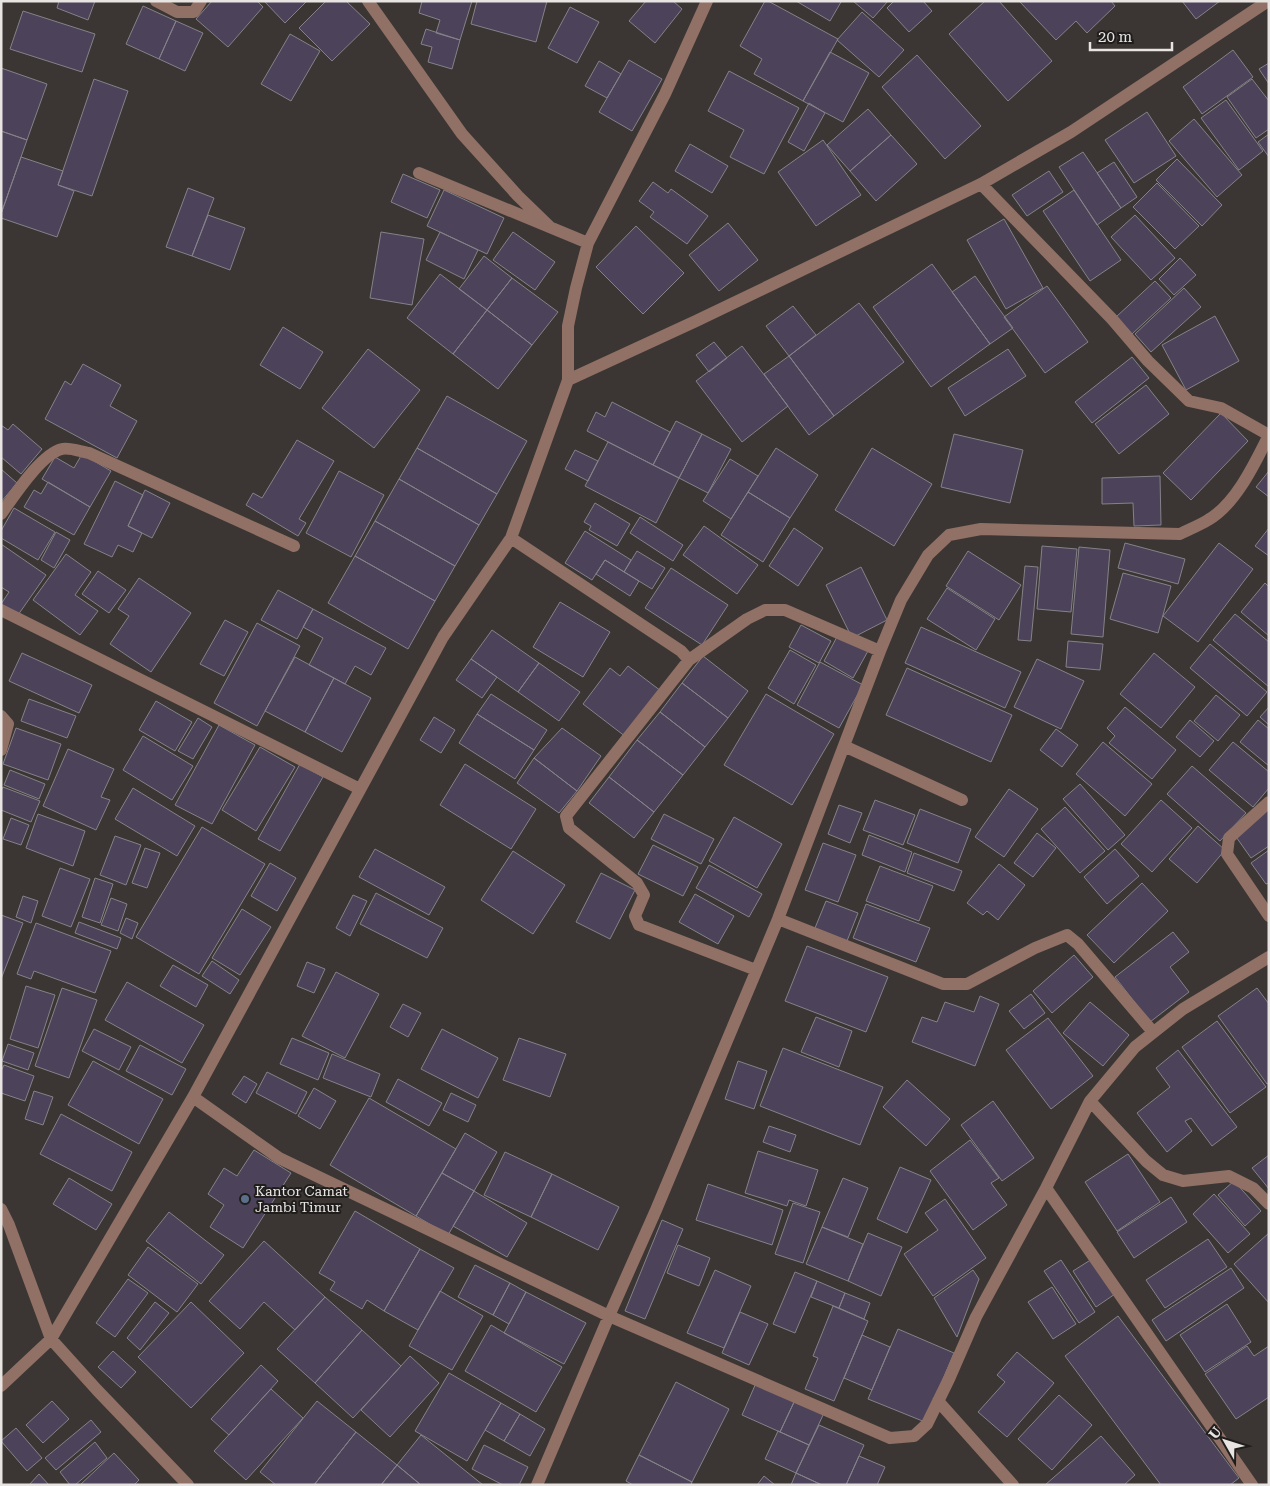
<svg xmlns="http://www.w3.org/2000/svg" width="1270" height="1486" font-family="'Roboto Serif',serif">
  <rect width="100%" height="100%" fill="#3b3633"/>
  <path fill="#4c435a" stroke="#848288" d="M59,1H95L88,20L57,8Z
    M212,1H257L263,7L228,47L196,19Z
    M264,1H307L285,23Z
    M326,1H346L370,24L332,61L299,28Z
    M422,1H472L460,40L436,33L440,20L419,13Z
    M477,1H547L536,42L471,24Z
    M646,1H673L682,9L655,43L629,21Z
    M765,1H768L838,39L803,101L754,74L762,59L740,46Z
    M796,1H839L841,2L830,21Z
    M853,1H888L873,18Z
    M894,1H923L932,11L909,32L887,8Z
    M985,1H999L1052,61L1008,101L949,34Z
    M1019,1H1111L1115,6L1087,33L1076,21L1056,40Z
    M1182,1H1220L1196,19Z
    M143,6L176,21L159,59L126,44Z
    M570,7L599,22L577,63L548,48Z
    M23,11L95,34L82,72L10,49Z
    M862,12L904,50L879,77L837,40Z
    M176,21L203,33L185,71L159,59Z
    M426,29L460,40L452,69L428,62L432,47L421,44Z
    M290,34L320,51L291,101L261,84Z
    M1233,50L1253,77L1202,114L1183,87Z
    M830,52L869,73L843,122L803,101Z
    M917,55L981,126L945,159L882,87Z
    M629,60L662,79L632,131L599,112Z
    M599,61L621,74L607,98L585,86Z
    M1269,63V84L1259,69Z
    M1,68L47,84L27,140L1,131Z
    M729,71L799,108L764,174L730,157L744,130L708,111Z
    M94,79L128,91L92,196L58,185Z
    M1252,79L1269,101V129L1256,138L1227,97Z
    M1226,100L1263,151L1239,170L1201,118Z
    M809,103L825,113L804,151L788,142Z
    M868,109L891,135L850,171L827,145Z
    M1147,112L1176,156L1134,183L1105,140Z
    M1194,119L1242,175L1217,197L1169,141Z
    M1,131L27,140L1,214Z
    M1269,134V157L1258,142Z
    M891,135L917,164L876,201L850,171Z
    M823,140L861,195L816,226L778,172Z
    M690,144L728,166L712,193L675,171Z
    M1083,152L1121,208L1097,225L1059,167Z
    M21,157L63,171L58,185L74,191L57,237L1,218V214Z
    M1177,159L1222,205L1202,226L1156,180Z
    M1114,162L1137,197L1121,208L1097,173Z
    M1049,171L1063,192L1027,216L1012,195Z
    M403,174L440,190L427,218L391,202Z
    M653,182L668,193L671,189L708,216L687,244L650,217L654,212L639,201Z
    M1157,183L1199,226L1175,249L1133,207Z
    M188,188L214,198L192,256L166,247Z
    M444,190L504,218L487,254L427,226Z
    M1074,190L1121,260L1090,281L1043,211Z
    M208,215L245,228L230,270L192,256Z
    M1135,215L1175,258L1151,280L1111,237Z
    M1004,219L1043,288L1006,309L967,240Z
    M728,223L758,260L719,291L689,255Z
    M636,226L684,273L643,314L596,267Z
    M381,232L424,239L412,305L370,298Z
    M440,232L478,250L464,279L426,260Z
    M513,232L555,262L535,290L493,260Z
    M484,256L512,278L487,310L459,289Z
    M1180,258L1196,275L1174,295L1159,279Z
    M932,264L990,344L931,387L873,307Z
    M440,274L487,310L453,354L407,318Z
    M975,276L1013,328L990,344L952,292Z
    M512,278L558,312L532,345L487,310Z
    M1155,281L1171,298L1132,334L1116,317Z
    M1047,286L1088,342L1045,373L1004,317Z
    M1184,288L1201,307L1151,352L1135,334Z
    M859,303L904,362L834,416L789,356Z
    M793,306L816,335L789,356L766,326Z
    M487,310L532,345L498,389L453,354Z
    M1215,316L1239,361L1186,390L1162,345Z
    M283,327L323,352L300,389L260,365Z
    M714,342L727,358L709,372L696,355Z
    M742,346L788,406L742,442L696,381Z
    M368,349L420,390L374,448L322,408Z
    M1008,349L1026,376L965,416L948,388Z
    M789,356L834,416L809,435L764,374Z
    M1132,357L1149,378L1092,423L1075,402Z
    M83,364L121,385L110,406L137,421L117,458L45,419L65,381L71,385Z
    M1146,385L1169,414L1119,454L1095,424Z
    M447,396L527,441L497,494L417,448Z
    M612,402L670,432L653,465L587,431L596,412L605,417Z
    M1221,413L1248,441L1191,500L1163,473Z
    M676,421L702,434L679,478L653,465Z
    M13,424L42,449L21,474L1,457V425L8,430Z
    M702,434L731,449L708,493L679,478Z
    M954,434L1023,450L1010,503L941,487Z
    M297,440L334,461L299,519L306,523L298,536L246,505L253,493L262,498Z
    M608,442L679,478L656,523L585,486Z
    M417,448L497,494L479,525L399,479Z
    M776,448L818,475L790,518L748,492Z
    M872,448L932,484L894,546L835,510Z
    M575,450L598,461L588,481L565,469Z
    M82,454L111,471L90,507L42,479L55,457L74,468Z
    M730,459L758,476L731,519L703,501Z
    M1,469L17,483L1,502Z
    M339,471L384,495L351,557L306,533Z
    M1269,471V497L1256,487Z
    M1160,476L1161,525L1134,526L1133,503L1102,504V478Z
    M399,479L479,525L455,566L375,521Z
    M115,481L143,495L128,526L142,533L133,552L118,545L112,557L84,544Z
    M48,482L90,507L74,535L24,507L34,490L41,494Z
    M145,490L170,503L152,538L128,526Z
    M748,492L790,518L763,562L721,535Z
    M595,503L630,524L617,546L589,530L591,526L584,522Z
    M14,508L55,532L38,560L1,538V531Z
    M640,517L683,545L673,561L630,533Z
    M375,521L455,566L435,601L355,556Z
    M704,526L758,565L737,594L683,555Z
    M794,528L823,548L798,586L769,566Z
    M1269,528V556L1255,546Z
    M585,531L631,560L624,572L605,560L592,580L565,563Z
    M56,532L70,540L54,568L41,560Z
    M1125,543L1185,559L1178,584L1118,568Z
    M1219,543L1253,569L1198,642L1163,616Z
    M1,544L46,575L18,615L1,604L9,592L1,587Z
    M1042,546L1077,549L1071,612L1037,609Z
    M1079,547L1110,550L1103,637L1071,634Z
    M637,551L665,568L652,589L624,572Z
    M968,551L1021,585L999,620L946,586Z
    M66,554L91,572L75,595L98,611L80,635L33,600Z
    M355,556L435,601L408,649L328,603Z
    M605,560L639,581L630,596L596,574Z
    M1025,566L1038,567L1031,641L1018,640Z
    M861,567L887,620L852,638L826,585Z
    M671,568L728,605L702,645L645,608Z
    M98,571L126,590L109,613L82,594Z
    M1123,573L1171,586L1158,633L1110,619Z
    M139,578L191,613L151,672L110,644L129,616L118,609Z
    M1265,583L1269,587V636L1241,612Z
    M947,588L995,619L976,650L927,619Z
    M278,590L313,609L297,639L261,620Z
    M560,602L610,632L583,677L533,647Z
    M313,609L386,648L371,675L355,666L345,684L309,665L323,638L303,627Z
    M1235,614L1269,642V687L1213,640Z
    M225,620L248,632L224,676L200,664Z
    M257,623L300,646L257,726L214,703Z
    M801,625L831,641L819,663L789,647Z
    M921,627L1021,672L1005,708L905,663Z
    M492,630L539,663L518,692L471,659Z
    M838,635L868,651L853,678L824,661Z
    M1068,641L1103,644L1100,670L1066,667Z
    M1210,644L1267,692L1247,716L1190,668Z
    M790,650L816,665L794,704L768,688Z
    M22,653L92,685L79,713L9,681Z
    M1154,653L1195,687L1161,728L1120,694Z
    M703,656L748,691L728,718L682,683Z
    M295,657L334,678L305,732L265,711Z
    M471,659L497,677L482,698L456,680Z
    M1037,659L1084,681L1061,729L1014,707Z
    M820,662L863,685L839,728L797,705Z
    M539,663L580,692L559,721L518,692Z
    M628,666L661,691L626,737L583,704L610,668L620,676Z
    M907,668L1012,715L991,762L886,715Z
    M334,678L371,698L342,752L305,732Z
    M682,683L728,718L705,747L660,712Z
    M491,694L547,730L534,750L477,714Z
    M766,694L834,734L792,805L724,765Z
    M1216,695L1240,715L1218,741L1194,721Z
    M29,699L76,716L67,738L21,721Z
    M156,701L192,722L175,751L139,730Z
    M1125,707L1176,750L1152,779L1109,743L1115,736L1107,728Z
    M1269,707V725L1260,717Z
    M660,712L705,747L683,775L637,740Z
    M477,714L534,750L515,779L459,743Z
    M434,717L455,730L441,753L420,740Z
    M198,718L212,727L193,759L178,751Z
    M1190,720L1214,741L1200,757L1176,737Z
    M1258,720L1269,729V766L1240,742Z
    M219,725L255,745L212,824L175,805Z
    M16,728L61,744L48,780L3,764Z
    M562,728L601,756L577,791L534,758Z
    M1056,729L1078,745L1062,767L1040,750Z
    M143,736L193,766L172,800L123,770Z
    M637,740L683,775L654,812L609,777Z
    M1103,742L1152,784L1125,816L1076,774Z
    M1233,742L1269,772V788L1253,807L1209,770Z
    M260,747L295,767L256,831L222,810Z
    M68,749L114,769L101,797L110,800L96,830L43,806Z
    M534,758L577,791L559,813L517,783Z
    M300,764L323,777L280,851L258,839Z
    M465,764L536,809L511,849L440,805Z
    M1192,766L1246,813L1220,841L1167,794Z
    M10,770L45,784L39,799L4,785Z
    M609,777L654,812L634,838L589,803Z
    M1080,784L1125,835L1108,850L1063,799Z
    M3,787L40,801L31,822L1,810V791Z
    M133,788L195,826L177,856L115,819Z
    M1009,789L1038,809L1004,857L975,837Z
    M875,800L915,815L903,845L863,830Z
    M1161,800L1192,828L1152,872L1121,844Z
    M839,805L862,813L850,843L828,834Z
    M1065,807L1105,851L1080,873L1041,829Z
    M920,809L971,829L958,863L907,843Z
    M1269,809V846L1251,858L1234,834Z
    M38,814L85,831L73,866L26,848Z
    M664,814L714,839L701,864L651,839Z
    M734,817L782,844L757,888L709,861Z
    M11,818L29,825L21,845L3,839Z
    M1198,826L1225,850L1197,883L1169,859Z
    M202,827L265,864L199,974L136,937Z
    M1037,833L1056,848L1033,877L1014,863Z
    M869,835L912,852L905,872L862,855Z
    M115,836L141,845L126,885L100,875Z
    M823,843L856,855L838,902L805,890Z
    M653,845L698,867L683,896L638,874Z
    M145,848L160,853L147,888L132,883Z
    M375,849L445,887L429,915L359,877Z
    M1115,849L1139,876L1107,904L1084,877Z
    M1269,850V883L1266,884L1251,863Z
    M513,851L565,885L533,934L481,900Z
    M914,853L962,871L954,891L907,873Z
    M270,863L296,878L277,911L251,896Z
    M999,864L1025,885L998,920L987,911L983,915L967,903Z
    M709,865L762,894L749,917L696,888Z
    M880,866L933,886L919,921L866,901Z
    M60,868L90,879L71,927L42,916Z
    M601,873L635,890L610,939L576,922Z
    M95,878L113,884L100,923L82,917Z
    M1142,883L1168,911L1114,963L1087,935Z
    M376,893L443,928L427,958L360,924Z
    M695,894L734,916L718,944L679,922Z
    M353,895L367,901L350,936L336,928Z
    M23,896L38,901L31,923L16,917Z
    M111,898L127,904L118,931L101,925Z
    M826,901L858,913L847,941L815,928Z
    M866,904L930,928L916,962L853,938Z
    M242,909L271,927L240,975L212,958Z
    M1,915L23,923L1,979Z
    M126,918L138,923L132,939L120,933Z
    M79,922L121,938L117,949L75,933Z
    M36,923L111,951L95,993L34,971L31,979L17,974Z
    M1173,932L1189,952L1170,967L1189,992L1150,1022L1115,977Z
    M807,946L888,977L866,1032L785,1001Z
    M1074,955L1093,977L1052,1013L1033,991Z
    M212,961L239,980L230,994L202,976Z
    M307,962L325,969L314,993L297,986Z
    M173,965L208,985L196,1007L160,986Z
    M336,972L379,994L345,1058L302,1036Z
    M127,982L204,1025L182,1063L105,1020Z
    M26,986L55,995L38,1048L10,1039Z
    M62,988L97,1000L69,1078L35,1066Z
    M1257,988L1269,1004V1083L1267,1084L1218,1016Z
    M1031,994L1045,1013L1024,1029L1009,1011Z
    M980,996L999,1004L975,1066L912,1042L922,1017L937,1022L945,1002L974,1012Z
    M1090,1002L1129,1035L1103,1066L1063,1033Z
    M403,1004L421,1013L408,1037L390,1027Z
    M816,1017L852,1031L839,1067L801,1052Z
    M1048,1018L1093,1076L1051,1109L1006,1050Z
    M1217,1021L1266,1087L1230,1113L1182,1047Z
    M94,1029L131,1047L119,1070L82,1051Z
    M442,1029L498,1058L478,1098L421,1069Z
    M292,1038L329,1053L318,1080L280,1064Z
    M519,1038L566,1054L550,1097L503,1080Z
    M8,1044L34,1053L28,1070L2,1061Z
    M140,1045L186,1069L172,1095L126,1071Z
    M783,1048L883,1087L860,1145L760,1106Z
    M1178,1050L1237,1127L1212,1146L1191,1118L1185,1121L1192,1131L1167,1152L1137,1113L1170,1087L1156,1068Z
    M332,1054L380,1074L371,1097L323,1078Z
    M93,1061L163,1099L139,1144L68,1105Z
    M738,1061L767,1071L754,1109L725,1099Z
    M4,1065L34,1076L25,1101L1,1093V1071Z
    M267,1072L307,1092L296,1114L256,1093Z
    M244,1076L257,1084L246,1103L232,1094Z
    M398,1079L442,1103L429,1126L386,1102Z
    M907,1080L950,1119L926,1146L883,1107Z
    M314,1088L336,1101L320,1129L298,1116Z
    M34,1091L53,1097L43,1125L25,1119Z
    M451,1093L476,1105L468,1122L443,1110Z
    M369,1098L456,1149L416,1216L330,1165Z
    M993,1101L1034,1158L1002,1181L961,1125Z
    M61,1114L132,1152L112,1191L40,1154Z
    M769,1126L796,1135L790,1152L763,1142Z
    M465,1133L497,1152L474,1191L442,1173Z
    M970,1140L999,1178L991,1183L1007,1205L973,1230L930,1171Z
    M254,1150L291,1173L243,1248L210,1227L224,1205L208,1194L224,1168L237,1176Z
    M758,1151L818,1170L806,1206L789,1200L787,1206L745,1193Z
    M505,1152L552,1174L531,1217L484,1195Z
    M1128,1154L1160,1202L1117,1231L1085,1182Z
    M1269,1155V1189L1252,1168Z
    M900,1167L931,1180L907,1233L877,1219Z
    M442,1173L474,1191L448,1235L416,1216Z
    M552,1174L619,1207L598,1250L531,1217Z
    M69,1178L112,1204L96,1230L53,1204Z
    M843,1178L868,1188L848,1237L822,1227Z
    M1234,1181L1261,1211L1245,1226L1218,1195Z
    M708,1184L783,1210L772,1245L696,1220Z
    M474,1191L527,1223L507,1257L453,1226Z
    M1214,1194L1250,1234L1228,1253L1193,1214Z
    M1171,1197L1187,1222L1134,1258L1117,1232Z
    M945,1199L986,1258L933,1296L904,1254L938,1230L925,1213Z
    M793,1203L820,1212L803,1263L775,1254Z
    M355,1211L420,1249L384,1311L367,1300L362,1309L330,1290L335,1282L319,1273Z
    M169,1212L224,1255L201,1284L146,1241Z
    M662,1220L683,1229L645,1319L625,1311Z
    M822,1227L863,1244L848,1281L806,1264Z
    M868,1233L902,1247L881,1296L848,1281Z
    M1269,1233V1303L1234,1264Z
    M1208,1239L1227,1267L1165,1308L1146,1280Z
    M264,1241L325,1297L295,1330L264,1302L240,1329L209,1301Z
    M678,1245L710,1258L699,1286L667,1273Z
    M148,1247L198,1284L177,1312L128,1275Z
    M420,1249L454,1268L418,1330L384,1311Z
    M1092,1259L1115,1294L1096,1307L1073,1271Z
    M1061,1260L1095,1312L1079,1323L1044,1271Z
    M475,1265L510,1283L493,1315L458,1297Z
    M1231,1268L1244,1288L1166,1341L1152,1320Z
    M715,1270L751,1286L724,1348L687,1333Z
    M973,1270L979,1279L957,1337L934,1298Z
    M795,1272L817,1281L795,1333L773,1324Z
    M128,1279L148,1293L115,1337L96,1323Z
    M817,1281L845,1293L839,1308L811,1297Z
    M510,1283L526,1292L509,1324L493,1315Z
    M1052,1287L1076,1324L1053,1339L1028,1302Z
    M440,1291L483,1316L452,1370L409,1346Z
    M526,1292L586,1323L564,1364L504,1333Z
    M845,1293L870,1303L864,1319L839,1308Z
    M325,1297L362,1330L315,1383L277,1349Z
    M155,1302L169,1313L140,1350L127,1338Z
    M191,1302L244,1353L191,1408L138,1357Z
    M1227,1304L1251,1342L1205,1372L1180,1335Z
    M833,1306L868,1321L834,1401L805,1389L818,1358L813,1356Z
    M740,1312L768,1324L749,1365L722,1353Z
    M1118,1316L1239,1478L1230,1485H1161L1065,1356Z
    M491,1325L562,1367L536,1412L465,1371Z
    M898,1329L954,1353L925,1422L868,1399Z
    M362,1330L401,1366L353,1418L315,1383Z
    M862,1335L890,1347L872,1390L844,1378Z
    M1247,1346L1254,1356L1269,1346V1397L1236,1419L1205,1374Z
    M113,1351L136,1372L121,1388L98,1367Z
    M1017,1352L1054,1383L1007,1437L978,1412L1005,1382L997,1375Z
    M410,1356L439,1383L390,1437L361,1410Z
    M261,1365L278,1381L229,1435L211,1419Z
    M449,1373L501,1403L467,1461L415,1431Z
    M676,1382L729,1409L692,1482L639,1455Z
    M756,1383L795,1400L780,1432L742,1415Z
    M271,1389L303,1418L246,1480L214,1451Z
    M1059,1395L1092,1425L1052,1470L1018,1439Z
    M795,1400L824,1413L809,1445L780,1432Z
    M52,1401L69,1419L43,1443L26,1425Z
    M317,1401L356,1432L314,1485H276L260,1472Z
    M501,1403L520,1414L504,1441L485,1430Z
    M520,1414L545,1429L530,1456L504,1441Z
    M91,1420L101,1432L56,1470L45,1458Z
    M819,1425L864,1445L846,1485H822L796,1473Z
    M16,1428L42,1458L27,1471L1,1441Z
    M778,1431L809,1445L796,1473L765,1459Z
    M356,1432L397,1465L381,1485H314Z
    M421,1435L483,1485H421L397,1465Z
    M1101,1436L1135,1475L1124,1485H1045Z
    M95,1442L107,1458L75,1485H70L60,1472Z
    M484,1445L528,1467L519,1485H503L472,1469Z
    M114,1453L139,1480L134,1485H80Z
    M639,1455L692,1482L691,1485H633L626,1481Z
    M859,1456L885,1467L877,1485H846Z
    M397,1465L421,1485H381Z
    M796,1473L822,1485H791Z
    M39,1474L49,1485H29Z
    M764,1476L775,1485H757Z"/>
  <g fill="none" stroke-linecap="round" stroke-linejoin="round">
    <path stroke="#917065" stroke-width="12" d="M156,1L177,12H194L201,1
      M368,1L462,134L518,196L550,227
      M419,173L588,243
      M981,184L1112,319L1148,361L1189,401L1221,408L1269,435
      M568,380L696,321L981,184L1071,132L1268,1
      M1,514C14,496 41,454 62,449C69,447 82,452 89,453L294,546
      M511,538L681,651L689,660L566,816L569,828L637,883L644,895L635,916L639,925L756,970
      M1,610L360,789
      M689,660L747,619L765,610H785L880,651
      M1,716L8,724L1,750
      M844,746L962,800
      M1269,802L1229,838L1227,854L1269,916
      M778,919L943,984H967L1035,948L1067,935L1078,944L1153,1032
      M193,1097L279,1158L609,1316L890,1438L914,1436L927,1424L949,1379L976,1317L1046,1188L1090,1101L1135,1047L1183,1009L1269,957
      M1090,1101L1146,1161L1163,1175L1183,1181L1229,1176L1253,1188L1269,1204
      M1046,1188L1252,1485
      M1,1209L9,1225L51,1339L97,1390L188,1485
      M1,1386L51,1339L193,1097L443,637L511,538L568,380V326L576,288L588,243L665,94L707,1
      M938,1401L1013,1485
      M537,1485L609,1316L656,1210L778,919L880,651L901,600L928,555L949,535L981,529L1180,534C1190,529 1200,525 1208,520C1236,504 1255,463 1269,435"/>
  </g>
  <circle fill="#5c6f8a" stroke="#201e1d" stroke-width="2" cx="245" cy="1199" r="5"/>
  <g text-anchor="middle" stroke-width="4" stroke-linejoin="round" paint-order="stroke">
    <g font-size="14" fill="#e7e4e2" stroke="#201e1d" text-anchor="start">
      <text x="255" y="1196">Kantor Camat<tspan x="255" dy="16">Jambi Timur</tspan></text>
    </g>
  </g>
  <rect width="1270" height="1486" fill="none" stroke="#e7e4e2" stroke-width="5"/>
  <g transform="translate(1225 1441) rotate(309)" stroke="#201e1d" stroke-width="4" paint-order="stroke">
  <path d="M0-4L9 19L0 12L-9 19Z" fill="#e7e4e2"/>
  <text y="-8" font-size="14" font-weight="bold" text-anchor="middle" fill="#e7e4e2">U</text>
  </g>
  <path d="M1090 42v8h82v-8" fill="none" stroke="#e7e4e2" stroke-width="2.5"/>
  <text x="1098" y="42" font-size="15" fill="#e7e4e2" stroke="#201e1d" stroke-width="4" paint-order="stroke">20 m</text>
</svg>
